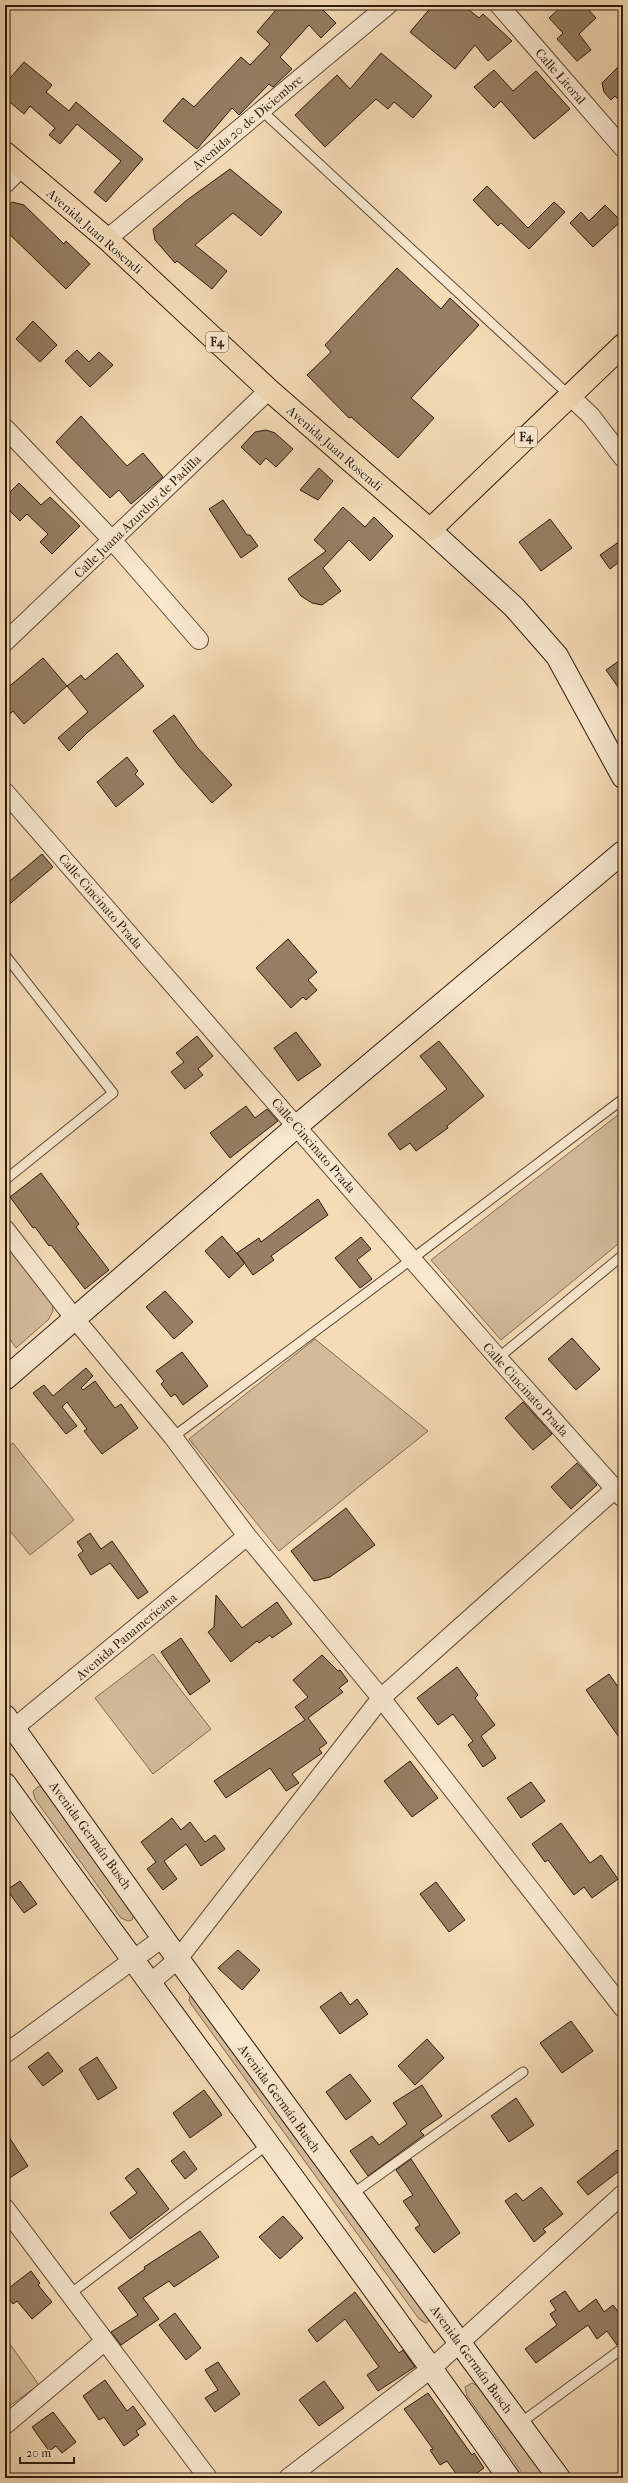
<svg xmlns="http://www.w3.org/2000/svg" width="628" height="2483" font-family="'IM FELL French Canon',serif">
  <rect width="100%" height="100%" fill="#f5dcb7"/>
  <filter id="stains"><feTurbulence type="fractalNoise" baseFrequency=".005" numOctaves="4"/><feColorMatrix values="0 0 0 0 .2 0 0 0 0 .09 0 0 0 0 .02 0 0 0 .5 -.17"/></filter>
  <radialGradient id="worn" r=".72"><stop offset=".6" stop-color="#630" stop-opacity="0"/><stop offset="1" stop-color="#630" stop-opacity=".3"/></radialGradient>
  <path fill="#d3bb9a" stroke="#816a52" d="M623,1111V1240L501,1340L431,1260Z
    M5,1240L52,1301L53,1311L48,1320L16,1348L5,1332Z
    M315,1339L428,1431L279,1551L189,1439Z
    M13,1443L74,1520L30,1555L5,1525V1450Z
    M153,1654L211,1729L153,1774L95,1698Z
    M39,1786L44,1787L134,1914L132,1920L128,1921L121,1918L35,1799L33,1791Z
    M191,1992L431,2319L426,2323L419,2319L191,2004L189,2000Z
    M5,2337L39,2385L5,2409Z
    M472,2383L480,2387L545,2478H526L467,2396L465,2387Z"/>
  <path fill="#967f64" stroke="#2f1a0a" d="M280,5H318L336,23L321,38L309,25L280,57L292,69L273,87L269,84L239,115L232,108L197,149L163,121L183,98L194,107L241,57L250,65L270,44L257,32Z
    M433,5H463L479,18L483,14L512,41L488,61L475,45L455,69L410,32Z
    M563,5H584L596,18L579,34L591,50L577,61L557,39L563,33L549,18Z
    M381,53L432,96L413,118L394,102L388,109L376,99L325,147L295,115L337,75L350,89Z
    M24,62L52,85L46,92L69,111L76,102L143,159L106,202L94,192L121,161L77,124L60,144L49,135L55,128L30,106L24,114L5,98V84Z
    M623,62V104L615,96L611,100L604,92L602,83Z
    M494,70L513,91L536,71L570,109L534,139L501,101L494,108L474,87Z
    M230,169L282,212L261,236L233,213L195,245L227,271L212,289L177,261L175,263L155,240L153,229L187,200Z
    M487,186L528,228L554,202L565,212L529,249L501,223L498,226L473,200Z
    M12,202L24,205L64,244L66,241L90,264L66,289L5,230V209Z
    M605,205L621,221L593,247L570,223L581,212L589,221Z
    M397,268L441,309L450,298L479,325L411,398L434,418L398,458L351,417L349,418L307,375L331,352L325,345Z
    M33,321L57,345L40,362L16,339Z
    M77,350L89,362L99,352L113,365L90,387L65,361Z
    M81,416L127,466L143,453L163,477L131,504L119,490L110,498L56,442Z
    M266,430L275,433L293,449L276,467L266,458L260,465L241,447L255,432Z
    M319,468L333,481L318,500L300,490Z
    M19,483L41,505L50,497L80,526L52,554L40,542L48,534L27,514L20,521L5,506V497Z
    M223,500L247,535H250L258,546L241,558L209,509Z
    M343,507L365,527L374,517L393,536L370,561L349,540L323,568L341,591L322,605L312,603L301,596L288,579L326,551L314,540Z
    M550,519L572,548L541,571L519,542Z
    M623,539V559L610,569L600,555Z
    M117,653L144,686L88,732L69,751L58,738L88,712L67,686L81,675L85,680Z
    M43,658L67,686L24,724L13,711L5,719V690Z
    M623,658V694L606,670Z
    M174,715L197,747L232,785L212,803L179,766L153,731Z
    M127,757L138,771L135,774L144,784L116,807L97,782Z
    M42,854L53,867L5,908V885Z
    M288,939L317,972L308,980L317,990L306,1000L303,997L291,1008L256,968Z
    M296,1032L321,1065L298,1081L274,1048Z
    M197,1036L213,1056L198,1069L203,1075L185,1089L171,1072L184,1062L176,1053Z
    M439,1041L484,1096L447,1126L448,1128L416,1151L410,1143L400,1150L388,1134L447,1089L420,1056Z
    M246,1106L255,1118L267,1109L278,1121L230,1158L210,1133Z
    M41,1173L79,1224L76,1227L109,1270L85,1289L51,1245L49,1246L35,1227L33,1228L10,1197Z
    M318,1199L328,1215L271,1256L274,1260L253,1275L237,1253L259,1238L261,1242Z
    M222,1236L245,1263L229,1278L205,1251Z
    M361,1237L371,1249L357,1260L372,1279L360,1288L335,1258Z
    M165,1291L193,1322L174,1339L146,1307Z
    M572,1338L600,1369L576,1390L548,1359Z
    M182,1352L208,1386L183,1405L175,1394L171,1397L161,1384L164,1381L156,1371Z
    M86,1368L93,1376L81,1388L83,1390L95,1381L115,1408L121,1404L138,1428L102,1454L84,1431L87,1429L67,1402L62,1407L77,1426L66,1434L33,1393L44,1385L53,1396Z
    M523,1402L552,1434L533,1450L505,1418Z
    M577,1463L597,1485L571,1509L551,1487Z
    M346,1508L375,1545L330,1577L314,1581L291,1551Z
    M90,1533L101,1549L112,1541L148,1592L138,1599L110,1563L91,1575L78,1555L83,1551L77,1542Z
    M216,1595L242,1628L277,1602L292,1624L272,1638L270,1635L259,1643L257,1641L231,1662L208,1632L214,1627Z
    M181,1638L210,1681L190,1695L161,1652Z
    M322,1655L338,1671L340,1670L348,1681L339,1688L343,1692L308,1718L327,1743L319,1749L322,1753L292,1774L299,1783L286,1791L270,1768L226,1798L214,1781L305,1720L295,1707L308,1697L293,1680Z
    M457,1667L478,1695L475,1698L495,1725L481,1736L496,1758L483,1767L468,1745L473,1741L453,1714L438,1725L417,1698Z
    M609,1674L623,1694V1743L586,1690Z
    M410,1761L438,1798L412,1817L384,1781Z
    M531,1782L545,1801L521,1818L507,1798Z
    M172,1818L181,1830L190,1822L205,1842L215,1835L225,1849L201,1866L186,1844L164,1861L177,1879L163,1890L147,1869L156,1862L141,1842Z
    M561,1823L590,1863L601,1855L618,1879L592,1898L584,1887L574,1895L548,1860L545,1862L532,1844Z
    M20,1881L37,1904L24,1913L7,1890Z
    M436,1882L465,1920L449,1932L420,1894Z
    M238,1950L260,1970L242,1990L218,1968Z
    M341,1992L350,2005L357,1999L368,2014L340,2034L320,2007Z
    M571,2021L593,2051L562,2073L540,2043Z
    M427,2039L444,2058L415,2085L398,2066Z
    M48,2052L63,2071L43,2086L28,2067Z
    M97,2057L117,2088L98,2100L79,2069Z
    M350,2074L371,2101L346,2120L326,2092Z
    M422,2085L442,2116L420,2131L424,2135L368,2176L350,2151L372,2136L379,2145L407,2124L393,2103Z
    M204,2090L222,2115L190,2138L173,2113Z
    M516,2098L534,2125L509,2142L491,2116Z
    M5,2131L28,2166L5,2181Z
    M617,2150L623,2158V2168L588,2195L577,2182Z
    M184,2151L197,2169L185,2179L171,2161Z
    M411,2159L460,2233L434,2253L415,2228L420,2225L403,2201L413,2195L396,2170Z
    M138,2168L169,2209L130,2239L110,2213L137,2193L125,2178Z
    M541,2187L563,2214L543,2229L546,2232L534,2242L505,2201L516,2193L523,2201Z
    M283,2216L303,2238L280,2259L259,2237Z
    M200,2231L219,2257L174,2287L169,2281L143,2298L159,2319L121,2345L111,2332L138,2315L118,2288L145,2269L144,2267Z
    M31,2271L40,2283L38,2285L52,2302L32,2319L17,2301L13,2304L5,2294V2291Z
    M565,2291L579,2312L596,2299L604,2312L613,2305L623,2318V2342L617,2345L607,2331L597,2339L588,2325L536,2363L525,2349L557,2325L550,2314L556,2310L550,2301Z
    M355,2292L399,2353L403,2350L415,2367L378,2391L367,2375L379,2367L345,2319L317,2342L308,2330Z
    M175,2313L201,2348L186,2360L159,2325Z
    M218,2362L240,2394L215,2412L205,2398L218,2390L205,2370Z
    M105,2380L127,2411L133,2406L146,2424L136,2431L139,2435L124,2446L104,2417L99,2420L83,2396Z
    M324,2381L344,2408L319,2426L299,2400Z
    M428,2393L472,2455L474,2453L484,2468L470,2478H459L447,2461L440,2465L430,2450L433,2449L404,2409Z
    M53,2412L76,2442L62,2453L56,2446L49,2451L32,2427Z"/>
  <g fill="none" stroke-linecap="round" stroke-linejoin="round">
    <defs>
      <path id="lane" d="M261,110L570,396
        M5,955L113,1093L5,1180
        M498,1358L623,1255
        M173,1437L412,1259L623,1099
        M351,2195L523,2072
        M70,2294L267,2145
        M519,2424L623,2348"/>
      <path id="street" d="M499,5L623,148
        M5,184L21,168
        M107,239L388,5
        M570,396L591,416L623,458
        M5,428L112,540L199,640
        M5,642L269,390
        M5,792L498,1358L623,1498
        M5,1229L75,1319L173,1437L247,1536L381,1698L623,2008
        M14,1728L247,1536
        M149,1984L178,1959L381,1698L615,1489
        M5,2054L164,1937
        M5,2208L208,2478
        M5,2425L105,2341
        M288,2478L432,2368L623,2194"/>
      <path id="secondary" d="M430,530L514,607L557,656L623,777
        M5,1379L298,1125L623,852
        M5,1716L178,1959L559,2478
        M5,1784C172,2016 345,2244 509,2478"/>
      <path id="highway" d="M5,153L107,239L269,390L430,530L623,345"/>
    </defs>
    <use href="#lane" stroke="#604a35" stroke-width="11"/>
    <use href="#street" stroke="#604a35" stroke-width="20"/>
    <use href="#secondary" stroke="#2f1a0a" stroke-width="24"/>
    <use href="#highway" stroke="#2f1a0a" stroke-width="24"/>
    <use href="#lane" stroke="#f8e8d0" stroke-width="9"/>
    <use href="#street" stroke="#f8e8d0" stroke-width="18"/>
    <use href="#secondary" stroke="#f8e8d0" stroke-width="22"/>
    <use href="#highway" stroke="#f5dcb7" stroke-width="22"/>
  </g>
  <g text-anchor="middle" stroke-width="3" stroke-linejoin="round" paint-order="stroke">
    <g fill="#f8e8d0" stroke="#6b5845" stroke-width="1">
      <rect x="206" y="332" width="22" height="20" rx="3"/>
      <rect x="515" y="427" width="22" height="20" rx="3"/>
    </g>
    <g font-size="12" font-weight="bold" fill="#2f1a0a">
      <text x="217" y="346">F4</text>
      <text x="526" y="441">F4</text>
    </g>
    <g font-size="13" fill="#2f1a0a" stroke="#f8e8d0">
      <text transform="translate(561 76) rotate(49)" y="5">Calle Litoral</text>
      <text transform="translate(247 122) rotate(-40)" y="5">Avenida 20 de Diciembre</text>
      <text transform="translate(95 231) rotate(41)" y="5">Avenida Juan Rosendi</text>
      <text transform="translate(335 448) rotate(41)" y="5">Avenida Juan Rosendi</text>
      <text transform="translate(137 516) rotate(-44)" y="5">Calle Juana Azurduy de Padilla</text>
      <text transform="translate(101 901) rotate(49)" y="5">Calle Cincinato Prada</text>
      <text transform="translate(314 1145) rotate(49)" y="5">Calle Cincinato Prada</text>
      <text transform="translate(526 1389) rotate(48)" y="5">Calle Cincinato Prada</text>
      <text transform="translate(126 1636) rotate(-40)" y="5">Avenida Panamericana</text>
      <text transform="translate(91 1835) rotate(54)" y="5">Avenida Germán Busch</text>
      <text transform="translate(280 2098) rotate(54)" y="5">Avenida Germán Busch</text>
      <text transform="translate(472 2359) rotate(54)" y="5">Avenida Germán Busch</text>
    </g>
  </g>
  <rect width="628" height="2483" fill="none" stroke="#f5dcb7" stroke-width="20"/>
  <rect x="6" y="6" width="616" height="2471" fill="none" stroke="#2f1a0a" stroke-width="2"/>
  <rect x="10" y="10" width="608" height="2463" fill="none" stroke="#2f1a0a"/>
  <path d="M20 2457v6h54v-6" fill="none" stroke="#2f1a0a" stroke-width="2"/>
  <text x="26" y="2457" font-size="12" fill="#2f1a0a" stroke="#f8e8d0" stroke-width="3" paint-order="stroke">20 m</text>
  <rect width="100%" height="100%" filter="url(#stains)"/>
  <rect width="100%" height="100%" fill="url(#worn)"/>
</svg>
